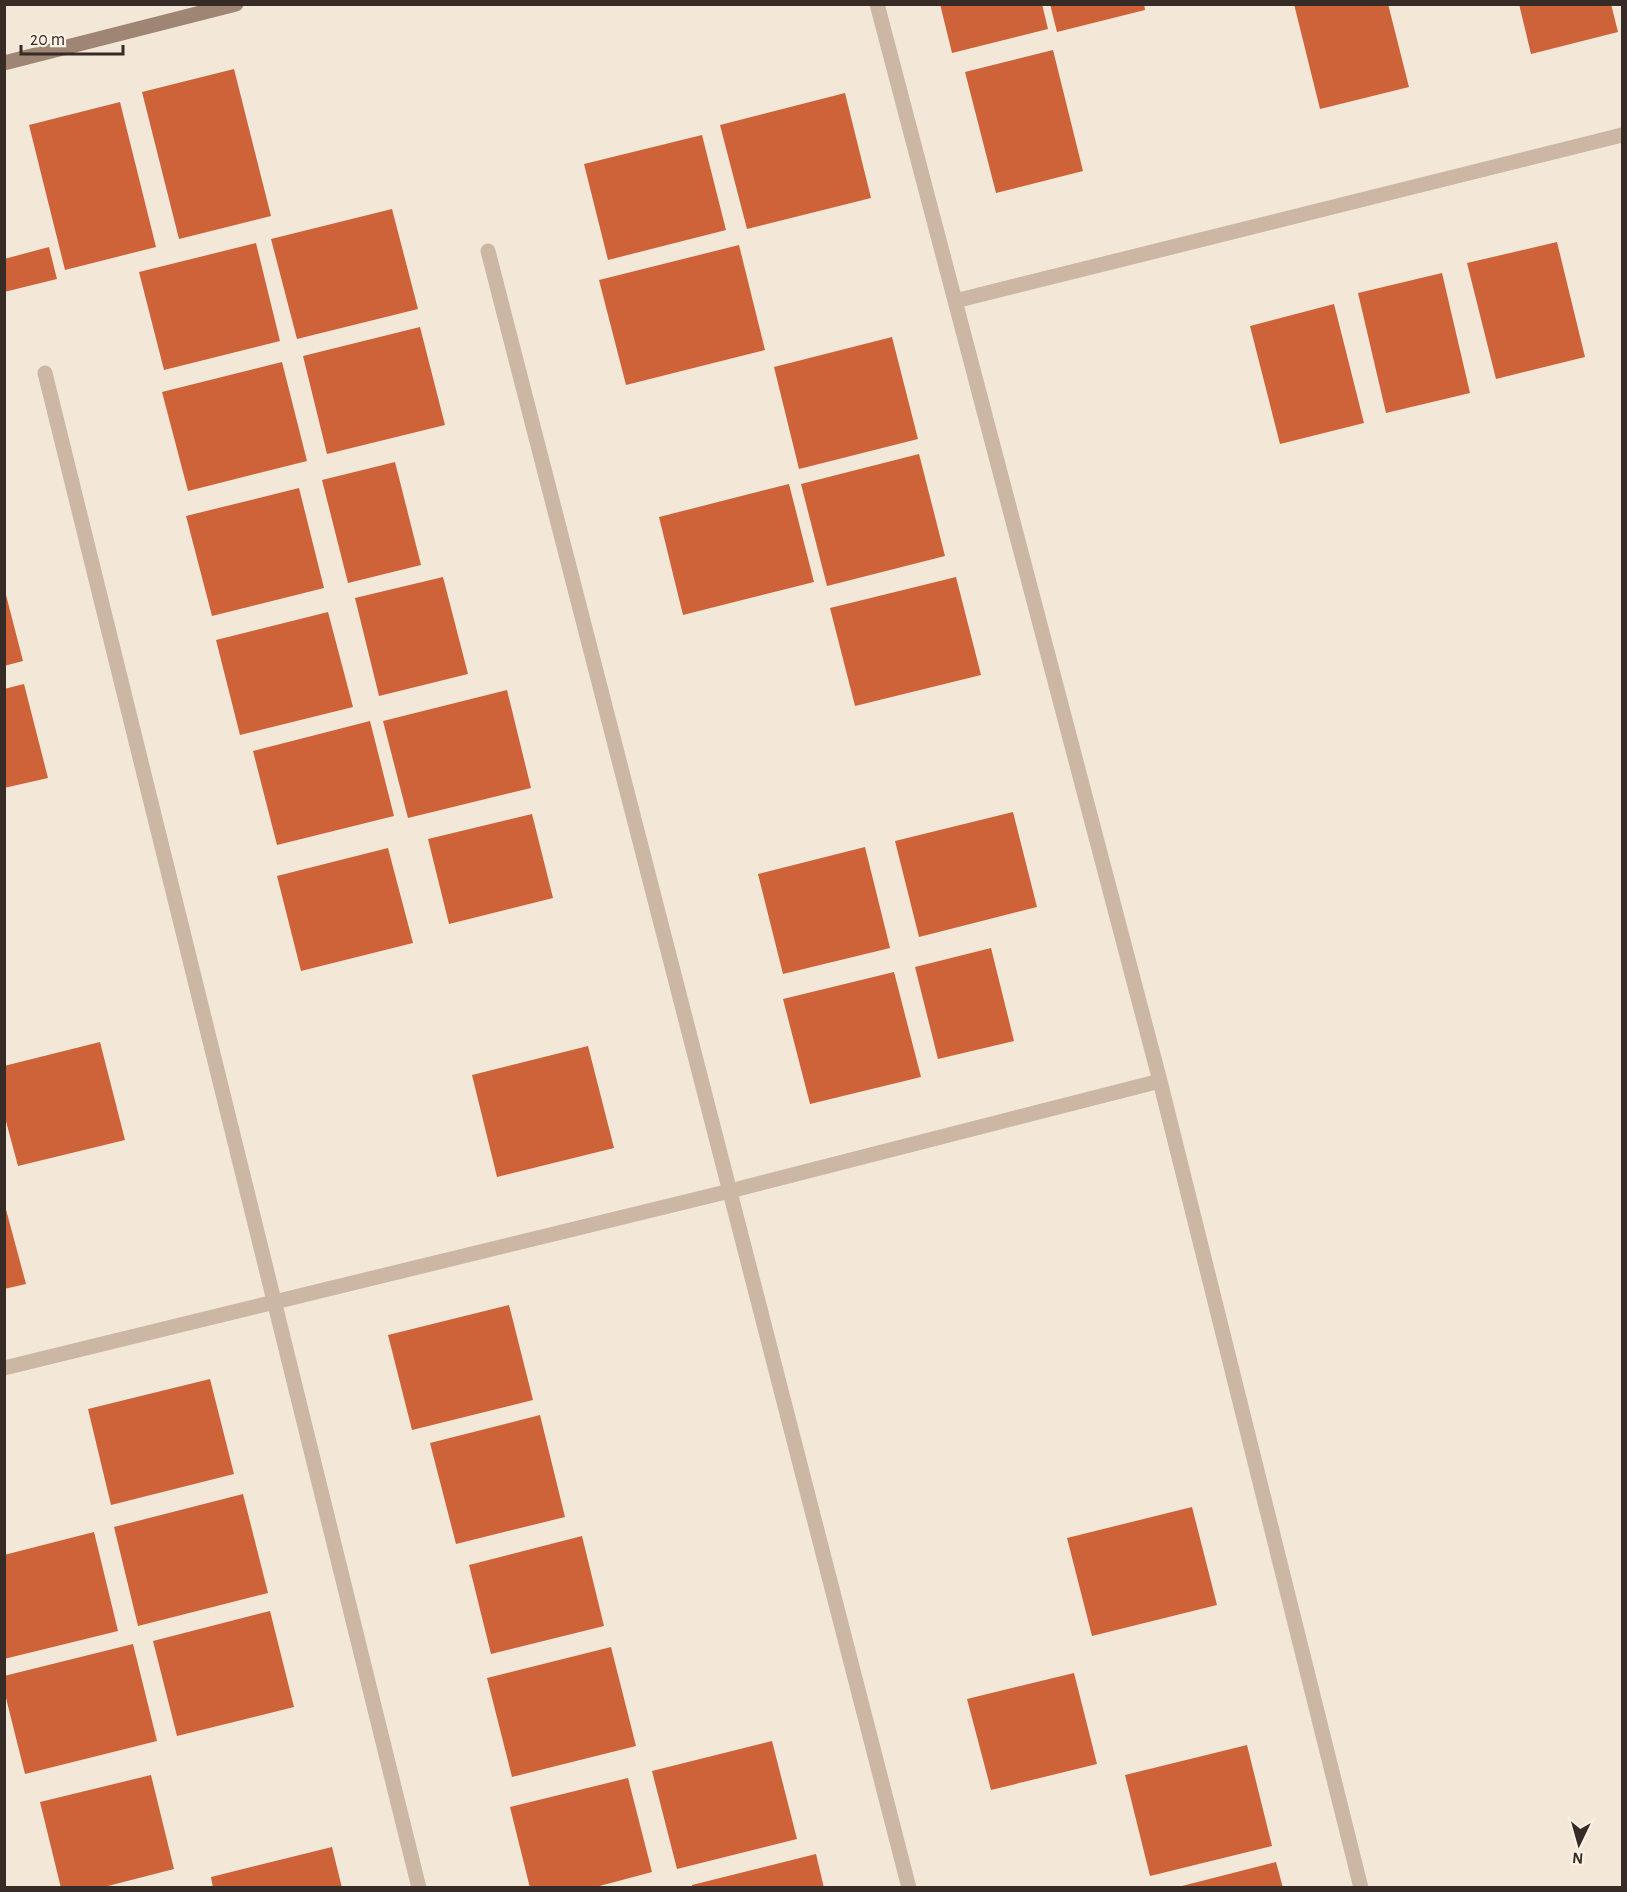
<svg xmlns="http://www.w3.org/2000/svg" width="1627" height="1892" font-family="'Alegreya Sans',sans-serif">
  <rect width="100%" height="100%" fill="#f3e7d7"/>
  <path fill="#ce633a" d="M940,4H1042L1048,29L952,53Z
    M1050,4H1144L1145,10L1057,32Z
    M1294,4H1388L1409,87L1320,109Z
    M1519,4H1611L1618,32L1531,54Z
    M1053,50L1083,171L996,193L965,72Z
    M234,69L271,216L179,239L142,92Z
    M845,93L871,198L747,229L720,125Z
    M120,102L156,247L65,270L29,125Z
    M702,135L726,230L608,260L584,164Z
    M392,209L418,309L297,339L271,239Z
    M1557,242L1585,357L1496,379L1467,263Z
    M256,243L280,341L164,370L139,272Z
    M739,245L765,350L626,385L599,280Z
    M49,247L57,279L4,292V259Z
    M1442,273L1470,393L1386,413L1358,293Z
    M1334,304L1364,423L1280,444L1250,326Z
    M420,327L445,425L327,454L303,356Z
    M892,337L918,439L799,469L774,367Z
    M282,362L307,461L188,491L162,392Z
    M919,454L945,556L827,586L801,484Z
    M395,462L421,565L348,583L322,480Z
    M789,484L814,582L683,615L659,517Z
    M299,488L324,588L212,616L186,516Z
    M443,577L468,674L379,696L355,598Z
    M956,577L981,675L855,706L830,608Z
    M5,591L23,661L4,666V592Z
    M328,612L353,707L240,735L216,640Z
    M24,684L48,778L4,788V689Z
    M507,690L531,788L408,818L383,721Z
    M370,721L394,816L277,845L253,751Z
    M1013,812L1037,907L919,937L895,841Z
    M532,814L553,898L449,924L428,839Z
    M865,847L890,948L783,974L758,874Z
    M388,848L413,943L301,971L277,876Z
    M991,948L1014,1041L938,1059L915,967Z
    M894,972L921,1077L810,1104L783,999Z
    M100,1042L125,1140L18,1166L4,1114V1066Z
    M588,1046L614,1148L497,1177L472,1075Z
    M4,1202L26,1284L4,1289Z
    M509,1305L533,1400L412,1430L388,1335Z
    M210,1379L234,1474L111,1505L88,1409Z
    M540,1415L565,1517L456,1544L430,1443Z
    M243,1494L268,1593L138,1626L114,1527Z
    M1192,1507L1217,1605L1092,1636L1067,1538Z
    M94,1532L118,1631L4,1659V1555Z
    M582,1536L604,1626L491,1654L469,1565Z
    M270,1611L294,1707L177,1736L153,1641Z
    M133,1644L157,1741L25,1774L4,1690V1676Z
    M611,1647L636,1746L512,1777L487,1678Z
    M1074,1673L1097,1764L991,1790L967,1699Z
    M772,1741L797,1839L677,1869L652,1771Z
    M1247,1745L1272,1846L1150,1876L1125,1775Z
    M151,1775L174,1869L100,1888H61L40,1802Z
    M628,1778L652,1872L592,1888H530L510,1807Z
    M332,1847L342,1888H213L211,1877Z
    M816,1854L824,1888H692V1885Z
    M1276,1862L1283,1888H1178V1887Z"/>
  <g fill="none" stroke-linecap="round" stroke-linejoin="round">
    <path stroke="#cbb7a3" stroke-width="15" d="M877,4L1160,1081L1361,1888
      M488,251L909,1888
      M955,301L1622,135
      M45,373L419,1888
      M4,1368L730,1191L1160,1081"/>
    <path stroke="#9f8574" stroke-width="15" d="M4,63L236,4"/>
  </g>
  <rect width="1627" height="1892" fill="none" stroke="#362b25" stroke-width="12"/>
  <g transform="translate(1579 1844) rotate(185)" stroke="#faf1e4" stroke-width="4.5" paint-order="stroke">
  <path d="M0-4.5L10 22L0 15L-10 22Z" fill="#362b25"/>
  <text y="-9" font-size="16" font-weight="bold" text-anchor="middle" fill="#362b25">N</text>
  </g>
  <path d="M21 45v9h102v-9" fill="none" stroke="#362b25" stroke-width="3"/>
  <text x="30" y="45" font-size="18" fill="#362b25" stroke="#faf1e4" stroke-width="4.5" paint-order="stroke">20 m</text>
</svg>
